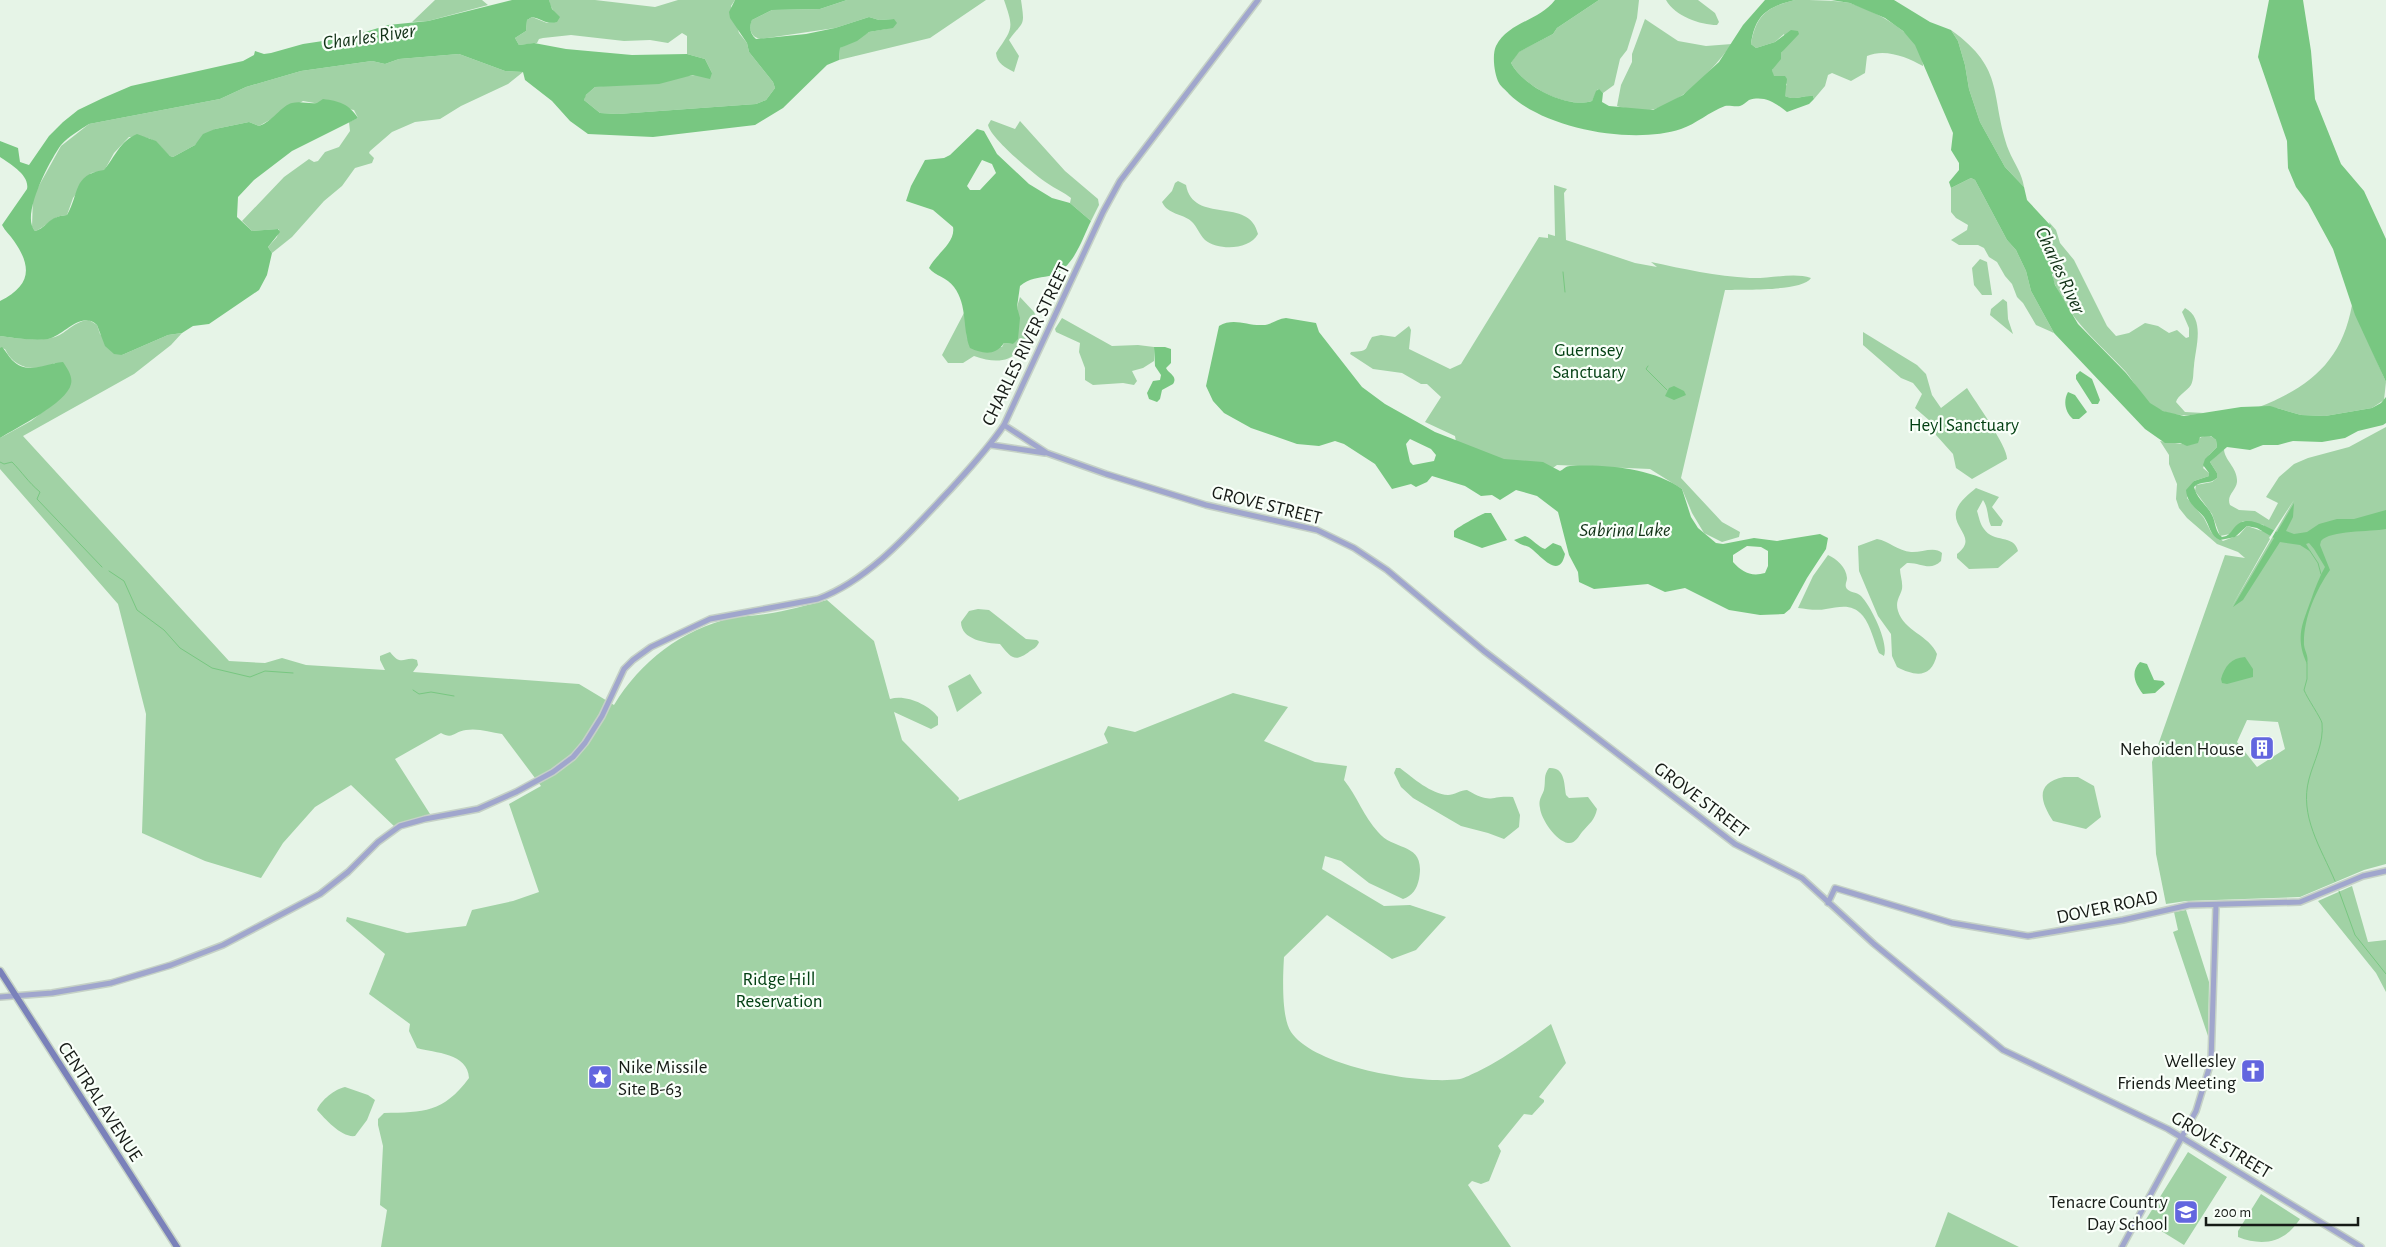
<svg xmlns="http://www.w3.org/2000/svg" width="2386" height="1247" font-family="'Alegreya Sans',sans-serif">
  <rect width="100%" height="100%" fill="#e6f4e7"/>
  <path fill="#a1d2a5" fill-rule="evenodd" d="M435,0H482L488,5L428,21L412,22Z
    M549,0H595L655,7L678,0H735L731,6L739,33L747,43L749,52L773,82L775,88L766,100L756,104L618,114L600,113L584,100L585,96L595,87L712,73L705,59L687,54V36L682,33L668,43L650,40L624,41L571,35L543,38L539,39L537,43L519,45L515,38L526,31L527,20L532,17L547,23L557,22C557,12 550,9 549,0Z
    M847,0H986L930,38L839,60L840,48L869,32L886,29L894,19L879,20L869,17L835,28L761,39C751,38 748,28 752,20L772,10L820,9Z
    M1004,0H1021C1025,27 1024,20 1009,40L1019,56L1014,72C1005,67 997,64 996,53C1013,28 1014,29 1004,0Z
    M1599,0H1639L1637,18L1627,50L1620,59L1614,85L1603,93L1598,89L1592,101C1566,109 1523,86 1511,63L1518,52L1553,34L1557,28Z
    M1666,0H1698L1715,13L1719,22L1717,25C1700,25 1675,16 1666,0Z
    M1795,0C1813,0 1832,0 1850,3C1875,11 1924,35 1923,66C1907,57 1885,48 1867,56L1865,73L1851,81L1832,73L1828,75L1825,86L1814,99L1813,96C1802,95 1796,101 1785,96L1784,90L1787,84L1773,76L1772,70L1781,53L1787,45L1784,34L1775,42L1756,48L1751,44C1756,15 1767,7 1795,0Z
    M1645,19L1678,41L1706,46L1732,44C1712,70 1687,99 1655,109C1645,112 1629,109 1620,107L1617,106L1621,85L1632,62V54Z
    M1951,30C2007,70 1989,96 2009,151C2014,163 2022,173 2024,187L2005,167L1980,122L1969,89L1965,65L1958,41Z
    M459,54L505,71L523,72L508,84L461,106L440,119L415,122L392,132L370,151L369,153L374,158L372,163L355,168L342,186L324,201L292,237L272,253L268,247L277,237L279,229L252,231L242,221L284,177L309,159L314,162L318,161L325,152L339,147L350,131L349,122L358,118L354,110L303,101L259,126L249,122L215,129L195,145L173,157L170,156C155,141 153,135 129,137L114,153L104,171L91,173L73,198L67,215C51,216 47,227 35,231L32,227L33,197L41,182L61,146L89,124L220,99L246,87L301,71L372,61L385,64L399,59Z
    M991,120L1015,129L1020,121L1065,171L1098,199L1099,205L1091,221L1070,203L1071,198C1064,192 1055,189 1047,183C1034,174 991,139 988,125Z
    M1971,178L1975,180L2007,240L2016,250L2026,271L2031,291L2054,333L2036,325L2023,303L2017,297L2012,284L2005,276L1997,262L1989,257L1984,248L1978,245H1959L1951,240L1967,230L1968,225L1956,218L1951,212V188Z
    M1178,181L1186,185C1193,225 1250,196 1258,234C1249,250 1219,251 1205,240C1199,234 1197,226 1191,221C1182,213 1168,215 1162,202L1172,191L1175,183Z
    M1554,185L1567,189L1564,193L1566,240L1635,263L1657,267L1651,262C1683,269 1716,276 1750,278C1769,279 1794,272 1811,278C1802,292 1742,289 1725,290L1681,478L1722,522L1740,532L1739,537L1722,542L1704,533L1692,513L1682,489L1650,469L1557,465L1550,470L1501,460L1456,442L1455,436L1425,422L1441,397L1427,384H1421L1402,373L1373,369L1350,354L1351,352C1371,351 1364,349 1372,337L1381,335L1395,337L1409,326L1411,330L1409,349L1450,369L1461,364L1539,237L1548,238V234L1555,236Z
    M2049,222L2056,230L2060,243L2074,260L2107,326L2116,336L2129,333L2145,323L2158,326L2169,333L2177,330L2186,338L2189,337V328L2182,312L2185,308C2206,319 2195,349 2194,366C2193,372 2194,379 2191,385C2187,391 2178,395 2176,402L2185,412L2204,413C2187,417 2170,416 2155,407C2142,400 2136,384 2126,372C2097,341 2070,321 2053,280V272L2059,271L2063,264L2048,250L2044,241L2051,230Z
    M1980,259L1987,262L1992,295H1982L1974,285L1972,268Z
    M1020,297L1034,312L1039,324C1021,353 1010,369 974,356L963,363H948L942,355L965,311L967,339L1002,347L1004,343L1013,344L1019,325L1017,307Z
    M2003,299L2007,302L2008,319L2013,334L1990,315L1991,309Z
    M2352,305L2386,382L2384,400L2372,408L2325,416L2301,415L2277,408L2259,407C2310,387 2342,361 2352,305Z
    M1062,318L1112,346L1138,345L1154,347V361L1143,368L1132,371L1137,381L1134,385L1123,383L1093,385L1085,380V368L1079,352L1080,343L1056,332L1055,329Z
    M89,320L97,325L100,334L122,355L168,335L182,333L171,345L134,374L23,436L229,661L265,663L282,658L306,665L385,670L380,660V656L390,652C402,668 405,655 417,660L418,665L413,672L579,684L614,705C640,662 682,629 732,618C743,616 755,616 766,614C787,611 807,605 827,600L874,641L890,699C906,694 929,705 938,717V725L931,729L894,712L902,740L959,798L958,801L1108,743L1104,734L1108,726L1135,732L1233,693L1288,707L1264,741L1315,762L1347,766L1344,780C1357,796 1364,817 1378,832C1394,852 1426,841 1419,879C1417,889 1412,896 1403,899L1369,883L1341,861L1325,856L1322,869L1384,906L1410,905L1446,917L1416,950L1392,959L1327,915L1284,957C1283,975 1281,1017 1291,1032C1314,1067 1421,1085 1460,1079C1465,1078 1472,1074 1477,1072C1504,1059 1527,1042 1551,1024L1566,1063L1539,1097L1544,1100V1102L1532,1115L1524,1114L1498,1146L1501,1151L1489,1181L1481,1184L1472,1181L1468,1185L1511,1247H381L387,1210L380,1205L383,1146L378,1125V1119L384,1113C424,1112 443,1113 469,1078C468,1053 435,1053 417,1048L409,1031L410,1024L369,994L385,954L346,921L347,917L407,933L466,926L472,910L513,901L539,892L509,804L541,786L502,734C490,732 478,728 466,730C455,731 453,740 441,733L395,759L430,814L396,828L351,785L315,807L283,843L261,878L205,861L142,833L146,714L118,604L0,469V438L31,421L56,402L55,363C36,372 15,370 5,349L0,348V336C14,338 41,342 55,337C68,332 74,321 89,320Z
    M1863,332L1917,365L1926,374L1932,395L1941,408L1967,388C1975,401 2008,447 2007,459L1972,479L1956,468L1953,454L1936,435L1930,421L1915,408L1922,394L1913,383L1901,378L1863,345Z
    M2386,427V864L2364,870L2300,897L2186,901L2166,904L2156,854L2152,762L2225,555L2245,558L2238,552L2217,544L2187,518L2179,508L2176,499L2177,484L2169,464V455L2160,441L2190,445C2199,439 2206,430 2216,440L2217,447L2209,455L2203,468L2209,473V476L2194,481L2187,498L2204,518L2211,532L2223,541L2239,535L2247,526L2262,531L2264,525L2243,521L2230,534L2220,536L2212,514L2195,491L2196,485L2212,482L2217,478V473L2210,462L2224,449C2224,460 2238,468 2237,482C2236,491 2226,495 2230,505L2239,510L2255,511L2269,520L2278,503L2266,497L2279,477L2294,464L2308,458L2349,447ZM2247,720L2278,722L2285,749L2257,767L2237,742Z
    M1976,488L1999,497L1992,507L2003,521L2001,526H1991C1987,518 1989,509 1983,500L1977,511C1979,517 1980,524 1984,529C1993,543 2014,534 2018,551L1998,568L1969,569L1957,558V554C1978,538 1953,529 1956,512C1958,502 1969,494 1976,488Z
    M1877,539C1889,541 1898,551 1911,552C1920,553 1935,546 1942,553L1941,561C1930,572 1920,562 1907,563L1900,569C1900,575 1903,582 1902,589C1900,597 1895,601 1898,611C1904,631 1929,635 1937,654C1932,678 1916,677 1897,667L1892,656L1891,634L1878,616L1859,571L1858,546Z
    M1828,555C1837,559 1846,567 1847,578C1847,582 1844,585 1847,589C1851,593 1857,592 1861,596C1871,606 1889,643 1884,656L1879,653C1874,642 1871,626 1863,616C1852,603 1840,607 1826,609C1817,611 1807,609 1798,608L1813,576Z
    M978,609L989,610L1026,639L1037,640L1039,642C1037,647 1035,648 1030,651C1015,663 1011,658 1000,644C986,643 961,640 961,622L969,611Z
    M970,674L982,693L957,712L948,686Z
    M1396,768H1400C1413,778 1431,794 1448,795C1454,795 1461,790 1467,790C1493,805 1489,795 1513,797L1520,815L1519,827L1504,839L1488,833L1461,826L1413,798L1401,787L1394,773Z
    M1549,768C1565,767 1564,783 1566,795L1569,798L1588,797L1597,809C1595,820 1589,824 1582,832C1579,836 1575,844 1568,843C1556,841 1541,819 1540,808C1538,800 1542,796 1544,790C1546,780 1543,776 1549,768Z
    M2064,777H2078L2094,786L2101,817L2086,829L2053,821C2040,801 2035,783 2064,777Z
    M2352,886L2368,942L2386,940V992L2376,973L2318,901Z
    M2186,910L2209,982L2208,1036L2173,932L2178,930L2174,912Z
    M345,1087L368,1095L375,1100L367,1120L355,1136C342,1138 325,1119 317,1110C321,1100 335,1089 345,1087Z
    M2188,1152L2227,1177L2184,1245L2145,1221Z
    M2261,1194L2300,1219C2285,1242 2264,1247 2238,1237V1231Z
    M1948,1212L2019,1247H1935Z"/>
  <path fill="#78c781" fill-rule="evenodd" d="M512,0H549L552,9L560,17L557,22C547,25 542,19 532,17L527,20L526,31L515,38L519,45L534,43L566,49L632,55L687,54L705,59L712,73L710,79L693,75L659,84L595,87L586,95L584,100L600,113L618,114L756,104L766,100L775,88L773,82L749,52L747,43L730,18L729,12L735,0H847L820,9L772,10L752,20C749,27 750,34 756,39L806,34L835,28L869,17L879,20L894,19L897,23L893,28L869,32L857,41L840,48L839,60L827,65L783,108L755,125L653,137L588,134L570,121L552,101L525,80L523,72L505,71L459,54L399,59L385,64L372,61L301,71L246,87L220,99L89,124C80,130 69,136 61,145C50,160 20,216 35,231C49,227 46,217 67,215C80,193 72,175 104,170C115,157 120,141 137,134L156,141L170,156L173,157L195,145L203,134L215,129L249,122L259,126C272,122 282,105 292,103C301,101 308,104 317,103L323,99C339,101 349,104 358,118L292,151L254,180L238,197L237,217L252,231L278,229L280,232L268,247L272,253L267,275L259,290L209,324L193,326L182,333L168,335L122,355L114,354L105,346L97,325C81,310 64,336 48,339C33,341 15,338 0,336V301C30,286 33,268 14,241C10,235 5,231 2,225L27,189C30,175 10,164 0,157V141L18,148L20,162L29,165L49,136L63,122L78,110L103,98L131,86L243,61L254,55L255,51L264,54L271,53L303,44L349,37L388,25L428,21Z
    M1555,0H1599L1557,28L1553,34L1519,52L1511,63C1523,86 1567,109 1592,101L1596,91L1599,89L1603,93L1602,102L1609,106L1653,110L1683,95L1719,62L1743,25L1765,0H1795C1767,7 1755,15 1751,44L1756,48L1775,42L1791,30L1798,31L1799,34L1781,53V59L1772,70L1774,76H1785L1787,79L1785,96C1796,101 1802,95 1813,96L1814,99L1809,104L1787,112C1776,103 1764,95 1749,100C1746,102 1743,105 1740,106C1735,107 1729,105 1725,106C1709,112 1696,124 1681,129C1633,145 1545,129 1509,94C1506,90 1501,87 1499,83C1494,74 1492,54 1496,46C1508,22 1539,21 1555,0Z
    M1831,0H1894L1930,22L1951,30L1958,41L1965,65L1969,89L1980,122L2005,167L2024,187L2027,200L2051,226L2044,241L2045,246L2064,267L2052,274L2055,285L2078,324L2126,373L2150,403L2163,411L2184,416L2241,407L2270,406L2301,415L2325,416L2372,408L2381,403L2386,397V423L2383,425L2358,431L2345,438L2322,442L2293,441L2278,445H2263L2250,450L2227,447L2210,462L2217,473V478C2210,485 2200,480 2194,487C2197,499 2207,505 2212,515C2216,523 2215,532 2222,537C2229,536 2230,533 2234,528C2246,513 2264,526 2277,532L2294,503L2293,517L2286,531L2294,534L2307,532L2319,524L2337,519H2354L2386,510V529C2370,532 2330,530 2321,541L2320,545L2330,570C2316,590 2303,619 2304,645C2305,652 2309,656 2307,664C2295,637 2302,625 2311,600C2315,588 2319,578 2325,567L2314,549L2309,543L2306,544L2311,552L2300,545L2280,542L2243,600L2233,607L2274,538L2257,528L2247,526L2235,537L2220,540C2210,536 2210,526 2204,517C2196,508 2187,503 2186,490L2194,481L2209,476V473L2203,465L2205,459L2217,447L2216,440L2211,436L2200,437L2198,443L2187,446L2180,443H2165L2145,429L2054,333L2031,291L2026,271L2016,250L2007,240L1975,180L1971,178L1951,188L1949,182L1959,170V163L1951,150L1953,133L1915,45L1903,31L1885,18L1850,3Z
    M2269,0H2303L2311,51L2315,99L2341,164L2364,191L2386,239V382L2355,315L2333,249L2308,203L2296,187L2288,168L2287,141L2258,57Z
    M977,129L984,131L997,154L1029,184L1052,198L1070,203L1091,221C1082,239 1073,271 1049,276C1038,278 1030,278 1020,286L1017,307L1020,318L1018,339L1013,344L1004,343C995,356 983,354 970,348C962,328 968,306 954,287C947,277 935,276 929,268C935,255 956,243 953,227L933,210L906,201L911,186L925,160L944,158L950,155ZM982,160L992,164L996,173L980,190H970L967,186Z
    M1286,318L1316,323L1319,332L1362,387L1385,404L1435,432L1504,459L1543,462L1560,471C1564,469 1566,466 1570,466C1605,464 1653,468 1682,489L1691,517L1698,528L1716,543L1723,544L1754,538L1777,541L1820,534L1828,538L1826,549L1807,578L1790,609L1784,614L1760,615L1729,610L1685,588L1665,592L1648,584L1594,589L1579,582L1578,572L1569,555L1558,512L1537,496L1516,490L1500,500L1492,495L1481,496L1465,486L1432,476L1427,482L1416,487L1411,484L1392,489L1375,464L1344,444L1335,441L1319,446L1297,444L1251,428L1224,413L1213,401L1206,386L1219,326C1234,317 1247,326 1263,325C1270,325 1277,319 1286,318ZM1410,439L1431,449L1436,455L1434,461L1413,465L1410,462L1406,444ZM1747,546L1761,547L1768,551V566L1765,573C1751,577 1742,572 1733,562V555Z
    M2,347C6,351 8,356 12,360C28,376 45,363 63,362C67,368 73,376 71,384C67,403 16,428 0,438V348Z
    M1154,347H1165L1171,349V363L1166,368C1169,374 1178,376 1173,384L1162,390L1160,399L1157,402L1149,399L1147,393L1153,381L1160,380L1161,375L1155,366Z
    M2080,371L2092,379L2100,400L2098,404H2092L2076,379V375Z
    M1674,386L1684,391L1686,395L1674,400L1665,396L1669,388Z
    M2068,392L2075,395L2087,412L2079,419H2073C2065,412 2063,401 2068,392Z
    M1485,513H1491L1507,540L1482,548L1454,537V531C1458,527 1478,516 1485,513Z
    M1525,536C1533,539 1538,547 1545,549L1553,543L1561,546L1565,554C1559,582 1539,553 1529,547C1523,545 1519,544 1514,540Z
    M2245,657L2253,669V677L2227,684L2222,683L2221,679C2225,666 2231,658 2245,657Z
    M2140,662L2147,664L2154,680L2163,681L2165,684L2155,693L2143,694C2135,684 2130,672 2140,662Z"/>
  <path fill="#e6f4e7" d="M2294,500L2231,608L2270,539L2269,538Z"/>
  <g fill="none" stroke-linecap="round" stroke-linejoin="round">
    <path stroke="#78c781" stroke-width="1" d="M1563,272L1565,292
      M1648,366L1646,369L1667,390
      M0,462L4,464L12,462C22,472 28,482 40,492L37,499L102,567
      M2310,551L2318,563L2321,574
      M109,571L124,581L137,610L164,630L180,648L212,668L250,677L265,671L293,673
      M2307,663V679L2304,690C2307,698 2321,718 2322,723C2324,744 2314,760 2309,779C2299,816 2321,848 2335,881
      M413,690L419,694L431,692L454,696
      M2339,891L2355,935L2386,974"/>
    <defs>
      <path id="tertiary" d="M1004,425L1047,453L1106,474L1206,505L1317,530L1354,548L1387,570L1484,651L1735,844L1802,878L1874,944L2003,1050L2168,1129L2361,1247
        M991,445L1045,453
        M1828,903L1835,888L1952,923L2028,936L2123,920L2189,905L2300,902L2363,876L2386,871
        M0,997L52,993L111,983L171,965L223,945L320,894L348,872L378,842L400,826L425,819L478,809L516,792L553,772L573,757L585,743L602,716L624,669L633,660L651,647L710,619L818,599C871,579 912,530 950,490C969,469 988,449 1004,425L1103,212L1120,181L1258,0
        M2122,1247L2196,1111L2211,1062L2216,905"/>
      <path id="secondary" d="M0,971L177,1247"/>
    </defs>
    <use href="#tertiary" stroke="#c5d1c6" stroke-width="8"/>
    <use href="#secondary" stroke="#c5d1c6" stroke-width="9"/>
    <use href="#tertiary" stroke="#a0a6cd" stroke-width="5"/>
    <use href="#secondary" stroke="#7a81ba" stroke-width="6"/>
  </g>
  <defs>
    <symbol id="building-square" viewBox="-11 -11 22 22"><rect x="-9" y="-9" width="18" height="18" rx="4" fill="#6366df" stroke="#f9fff9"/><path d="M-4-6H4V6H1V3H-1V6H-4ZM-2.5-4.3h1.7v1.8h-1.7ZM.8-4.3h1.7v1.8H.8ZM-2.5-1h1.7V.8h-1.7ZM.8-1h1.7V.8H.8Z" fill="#fff"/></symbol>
    <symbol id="church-square" viewBox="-11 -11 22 22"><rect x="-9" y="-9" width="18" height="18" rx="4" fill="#6366df" stroke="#f9fff9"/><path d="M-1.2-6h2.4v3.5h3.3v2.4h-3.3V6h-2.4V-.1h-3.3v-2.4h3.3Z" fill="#fff"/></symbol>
    <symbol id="sight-square" viewBox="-11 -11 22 22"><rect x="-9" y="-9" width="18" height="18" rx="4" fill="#6366df" stroke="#f9fff9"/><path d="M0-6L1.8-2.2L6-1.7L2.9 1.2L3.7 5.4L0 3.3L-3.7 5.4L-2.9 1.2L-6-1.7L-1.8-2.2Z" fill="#fff"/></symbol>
    <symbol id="school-square" viewBox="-11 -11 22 22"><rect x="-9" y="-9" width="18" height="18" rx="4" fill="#6366df" stroke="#f9fff9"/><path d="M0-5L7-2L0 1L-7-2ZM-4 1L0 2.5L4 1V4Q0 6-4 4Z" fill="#fff"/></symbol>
  </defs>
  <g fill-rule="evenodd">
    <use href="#building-square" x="2248" y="734" width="28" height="28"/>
    <use href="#church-square" x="2239" y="1057" width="28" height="28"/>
    <use href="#sight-square" x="586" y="1063" width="28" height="28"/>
    <use href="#school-square" x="2172" y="1198" width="28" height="28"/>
  </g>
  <g text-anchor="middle" stroke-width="4.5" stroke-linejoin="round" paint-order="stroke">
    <g font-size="19" fill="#161b16" stroke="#f9fff9">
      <text transform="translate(1025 344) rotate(-64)" y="7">CHARLES RIVER STREET</text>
      <text transform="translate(1267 504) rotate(14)" y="7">GROVE STREET</text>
      <text transform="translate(1702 799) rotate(37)" y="7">GROVE STREET</text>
      <text transform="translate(2107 906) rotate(-12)" y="7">DOVER ROAD</text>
      <text transform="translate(101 1101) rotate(57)" y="7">CENTRAL AVENUE</text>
      <text transform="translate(2222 1144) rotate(31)" y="7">GROVE STREET</text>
    </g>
    <g font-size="19" fill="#034013" stroke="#f9fff9">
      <text x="1589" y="356">Guernsey<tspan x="1589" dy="22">Sanctuary</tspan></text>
      <text x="1964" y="431">Heyl Sanctuary</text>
      <text x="779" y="985">Ridge Hill<tspan x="779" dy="22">Reservation</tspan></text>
    </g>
    <g font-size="19" fill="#161b16" stroke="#f9fff9" text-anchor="end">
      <text x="2244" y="755">Nehoiden House</text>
      <text x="2236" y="1067">Wellesley<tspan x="2236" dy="22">Friends Meeting</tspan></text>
      <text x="618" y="1073" text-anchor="start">Nike Missile<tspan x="618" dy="22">Site B-63</tspan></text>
      <text x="2168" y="1208">Tenacre Country<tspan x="2168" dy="22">Day School</tspan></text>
    </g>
    <g font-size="20" font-style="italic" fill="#123217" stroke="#f9fff9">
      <text transform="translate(369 36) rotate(-8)" y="7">Charles River</text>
      <text transform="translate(2061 270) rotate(65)" y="7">Charles River</text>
      <text x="1625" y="536">Sabrina Lake</text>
    </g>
  </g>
  <path d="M2206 1217v8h152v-8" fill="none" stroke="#161b16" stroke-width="2.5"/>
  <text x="2214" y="1217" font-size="15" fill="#161b16" stroke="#f9fff9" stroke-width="4" paint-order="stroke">200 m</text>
</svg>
